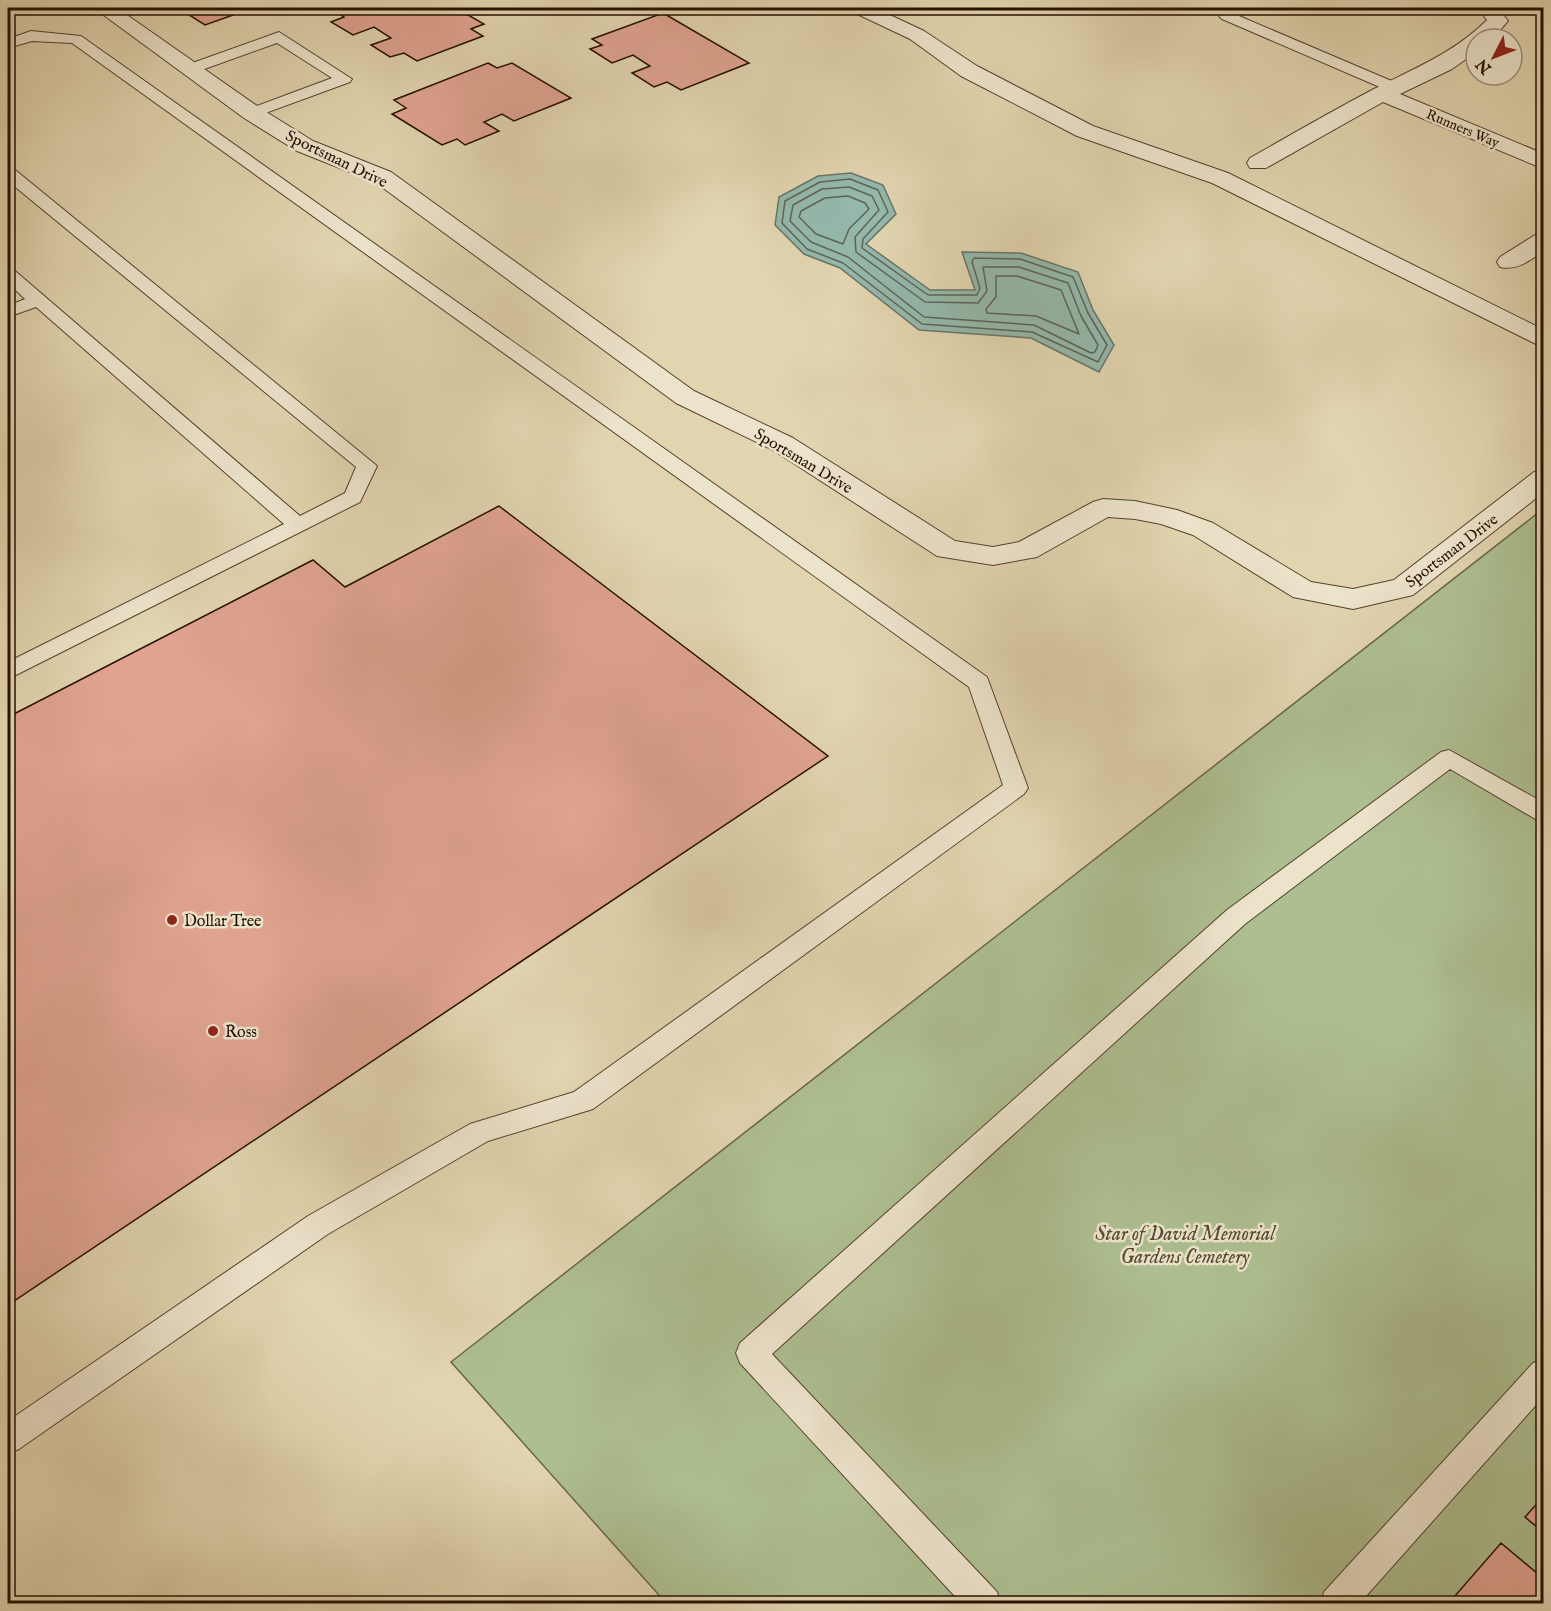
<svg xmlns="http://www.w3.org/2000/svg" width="1551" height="1611" font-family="'IM FELL English',serif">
  <rect width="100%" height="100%" fill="#e1d4af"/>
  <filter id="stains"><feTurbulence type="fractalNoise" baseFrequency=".00333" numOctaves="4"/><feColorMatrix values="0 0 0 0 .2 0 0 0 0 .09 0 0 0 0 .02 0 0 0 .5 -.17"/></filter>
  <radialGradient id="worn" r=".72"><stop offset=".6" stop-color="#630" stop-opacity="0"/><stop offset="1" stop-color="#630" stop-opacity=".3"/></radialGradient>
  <path fill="#adbe90" stroke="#6a6748" stroke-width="1.5" d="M1543,509V1603H666L451,1362Z"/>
  <path fill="#94b8ab" stroke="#687567" stroke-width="1.5" d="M851,173L883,185L896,214L866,244L930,290H975L962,252L1021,253L1078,272L1093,310L1114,345L1099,372L1031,338L919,330L840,268L804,254L775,225L779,197L818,176Z"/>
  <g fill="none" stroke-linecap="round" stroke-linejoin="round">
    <path stroke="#5d6456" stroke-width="1.5" d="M850,179L878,190L888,212L863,239L862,248L928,295H977L980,288L972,262L974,258L1020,259L1073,277L1088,313L1107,345L1098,362L1032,332L922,324L843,263L807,249L782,223L785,201L820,182Z
      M849,187L872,196L879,210L855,237L856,252L925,302L978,303L987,291L983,267H1019L1068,283L1081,316L1098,345L1095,352L1091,353L1034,325L924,317L848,257L811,242L790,221L793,205L822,189Z
      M848,196L865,203L869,209L849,229L843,244L816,234L799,217L801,211L825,198Z
      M996,276H1017L1061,290L1079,334L1036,316L987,313L986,309L996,297Z"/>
  </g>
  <path fill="#dfa390" stroke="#261000" stroke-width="1.5" d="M178,8H253L205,25Z
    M352,8H456L484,24L471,29L483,36L417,61L404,53L390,57L371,45L391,38L374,27L353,35L331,22L344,17L338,13Z
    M663,13L749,63L681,90L667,82L654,87L632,73L650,66L633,55L612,63L590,49L602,45L592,39Z
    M488,63L497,68L512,63L571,98L514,121L502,114L484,122L499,131L465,145L457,139L442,145L392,114L406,108L394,100Z
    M499,506L828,756L8,1305V717L313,560L345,587Z
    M1544,1496V1533L1525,1517Z
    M1501,1543L1544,1579V1604H1448Z"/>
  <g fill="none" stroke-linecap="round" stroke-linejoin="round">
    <defs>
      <path id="lane" d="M8,8H24L8,20Z
        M951,8H968L962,12H952Z
        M1232,8H1250L1239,16L1401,85L1403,88L1401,91H1389L1222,19L1219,16Z
        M31,31L81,36L987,677L1028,788L1024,794L593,1109L488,1141L328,1234L19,1449L8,1454V1421L308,1216L470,1124L574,1092L1003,785L969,687L72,43L32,41L8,48V39Z
        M279,32L352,79L350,82L252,118L244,113L246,110L332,78L277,43L196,72H184L182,69L184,66Z
        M8,168L14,169L377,466L360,502L8,679V662L284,524L36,307L8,317V306L25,299L8,283V269L14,270L300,516L345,493L356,467L8,181Z
        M1449,750L1544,803V824L1450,769L1245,924L772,1354L997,1592L1001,1604H962L740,1363L736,1353L740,1343L1227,910L1441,752Z
        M1544,1359V1396L1359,1604H1320L1324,1592L1533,1363Z"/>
      <path id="street" d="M94,8H117L260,108L313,141L391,172L694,391L793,438L955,541L993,547L1019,542L1093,502L1103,499L1135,501L1177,510L1213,523L1311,582L1353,589L1394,580L1534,472L1544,470V492L1413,595L1353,609L1293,597L1193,535L1161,524L1135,519L1108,517L1037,557L993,565L937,556L773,450L676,403L375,182L297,151L244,118Z
        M850,8H875L924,31L977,66L1093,126L1228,173L1544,330V348L1212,183L1077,136L961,76L910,39L853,12Z
        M1478,8H1498L1508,21L1492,39H1476V52L1452,69L1400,94L1544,154V169L1383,102L1266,168H1250L1247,163L1250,158C1291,135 1332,111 1374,89C1415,68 1454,53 1487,20Z
        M1544,233V251C1530,260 1517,271 1500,267L1497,262L1500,257L1535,235Z"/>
    </defs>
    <use href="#lane" stroke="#55412c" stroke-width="2"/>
    <use href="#street" stroke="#55412c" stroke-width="2"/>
    <use href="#lane" fill="#ece3cb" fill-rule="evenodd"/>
    <use href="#street" fill="#ece3cb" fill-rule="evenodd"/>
  </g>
  <g fill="#8f2418" stroke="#ece3cb" stroke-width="2">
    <circle cx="172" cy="920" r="6"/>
    <circle cx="213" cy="1031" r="6"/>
  </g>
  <g text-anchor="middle" stroke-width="5" stroke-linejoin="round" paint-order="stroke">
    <g font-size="14" fill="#261000" stroke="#ece3cb">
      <text transform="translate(1463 128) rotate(23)" y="5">Runners Way</text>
    </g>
    <g font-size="16" fill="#261000" stroke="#ece3cb">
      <text transform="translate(337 158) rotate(26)" y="6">Sportsman Drive</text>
      <text transform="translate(804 460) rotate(31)" y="6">Sportsman Drive</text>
      <text transform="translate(1451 550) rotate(-37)" y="6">Sportsman Drive</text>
    </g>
    <g font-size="16" fill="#261000" stroke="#ece3cb" text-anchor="start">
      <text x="184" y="926">Dollar Tree</text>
      <text x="225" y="1037">Ross</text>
    </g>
    <g font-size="20" font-style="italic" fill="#554d32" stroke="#ece3cb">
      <text x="1185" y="1240">Star of David Memorial<tspan x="1185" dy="23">Gardens Cemetery</tspan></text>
    </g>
  </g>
  <rect width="1551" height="1611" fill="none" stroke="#e1d4af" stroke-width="30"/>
  <rect x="9" y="9" width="1533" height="1593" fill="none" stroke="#261000" stroke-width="3"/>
  <rect x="15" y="15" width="1521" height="1581" fill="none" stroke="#261000" stroke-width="1.5"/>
  <g transform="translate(1494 57) rotate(228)"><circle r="28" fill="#ece3cb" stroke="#9d8f7a" stroke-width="1.5"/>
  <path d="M0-4.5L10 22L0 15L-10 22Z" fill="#8f2418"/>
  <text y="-9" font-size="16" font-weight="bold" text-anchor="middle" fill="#261000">N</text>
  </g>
  <rect width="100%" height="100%" filter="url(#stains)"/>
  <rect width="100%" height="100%" fill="url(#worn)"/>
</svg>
